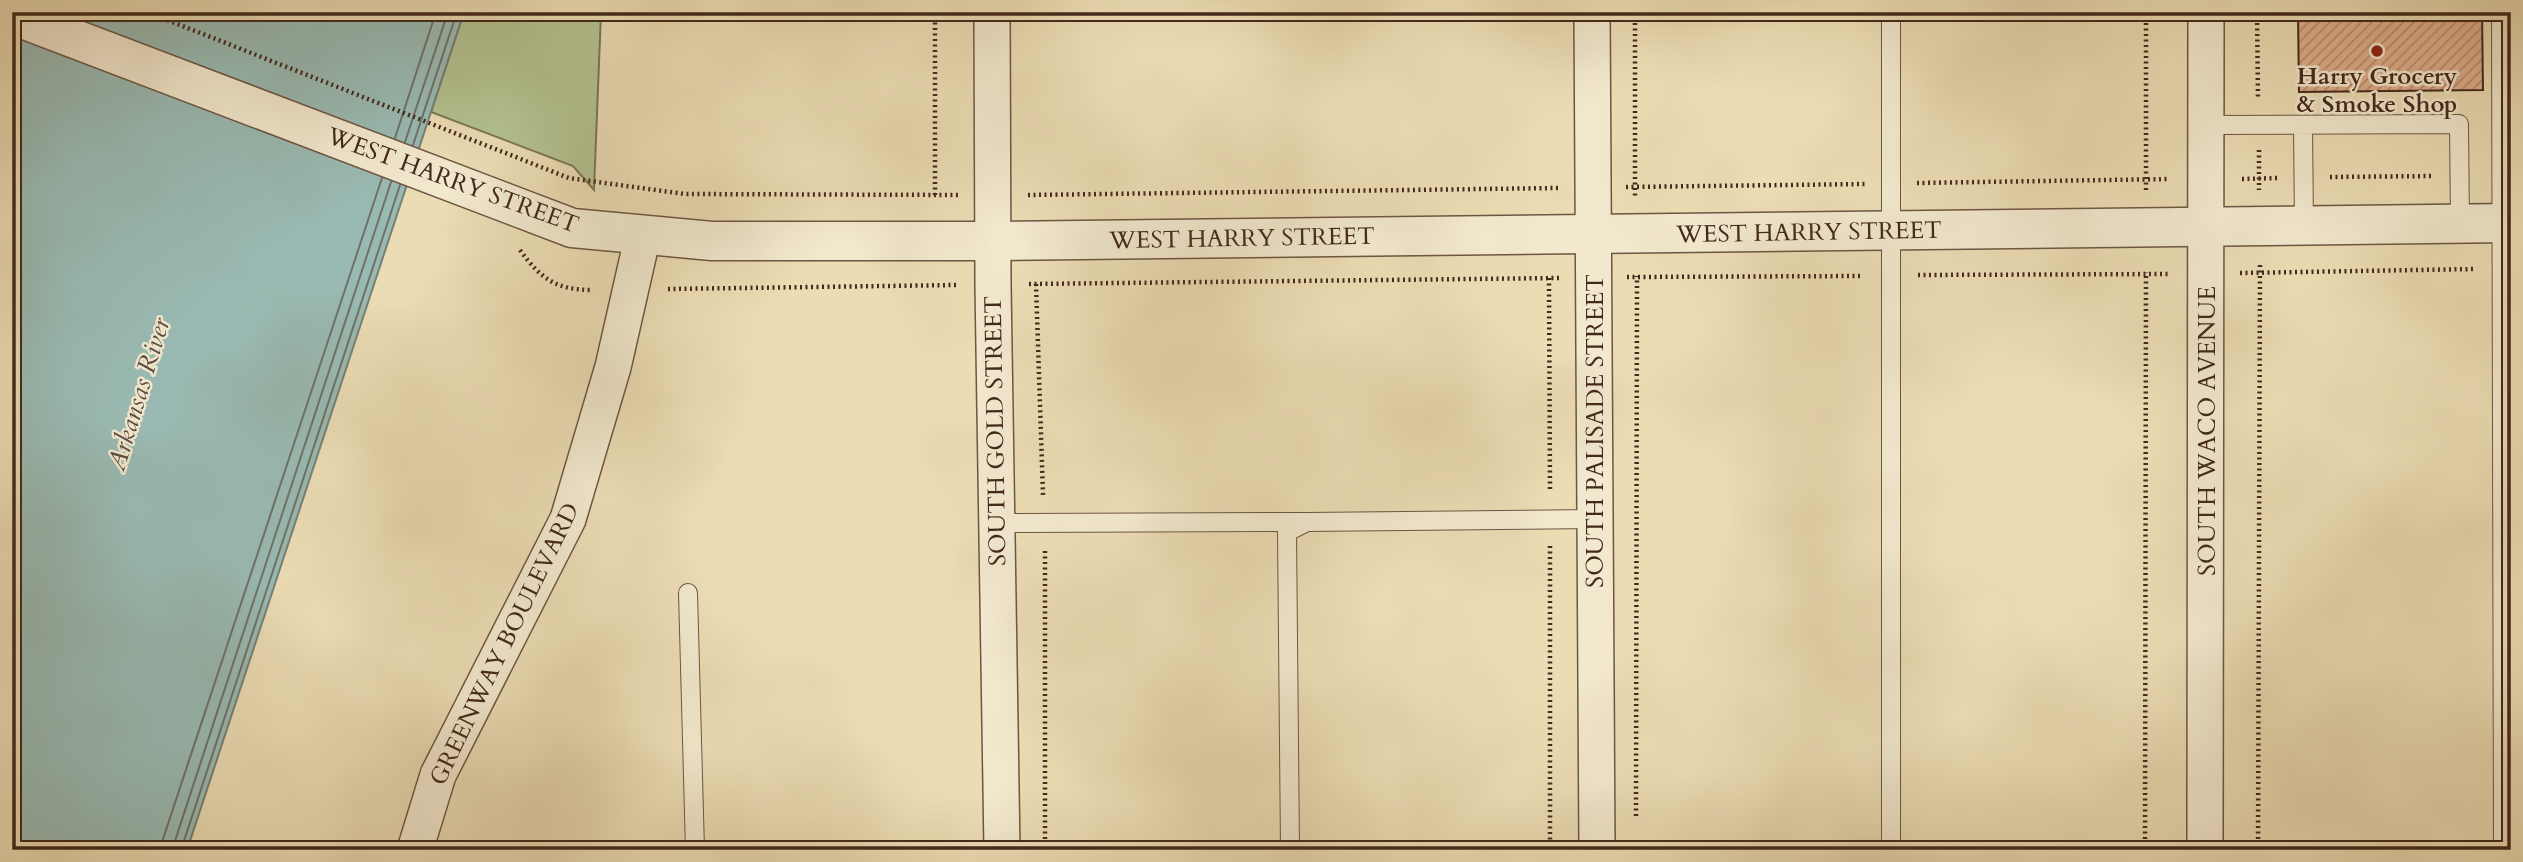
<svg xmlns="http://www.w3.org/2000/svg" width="2523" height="862" font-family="Cardo,serif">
  <defs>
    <pattern id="building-hatch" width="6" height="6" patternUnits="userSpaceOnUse" patternTransform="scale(1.75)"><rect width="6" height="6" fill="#dfae8c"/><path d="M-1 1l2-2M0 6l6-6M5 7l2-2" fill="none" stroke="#b68e72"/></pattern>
  </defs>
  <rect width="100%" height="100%" fill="#ebdcb4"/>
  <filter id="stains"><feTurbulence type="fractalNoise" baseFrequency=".00286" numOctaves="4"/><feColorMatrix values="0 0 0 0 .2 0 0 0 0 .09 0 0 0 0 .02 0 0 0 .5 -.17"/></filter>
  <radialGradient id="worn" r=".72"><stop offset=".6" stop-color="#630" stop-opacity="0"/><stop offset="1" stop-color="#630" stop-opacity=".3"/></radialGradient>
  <path fill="#b3c290" stroke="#7b7656" stroke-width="2" d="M464,12H601L594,190L573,166L431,112Z"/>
  <path fill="#99bab3" stroke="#778077" stroke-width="2" d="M24,12H464L187,850H12V55Z"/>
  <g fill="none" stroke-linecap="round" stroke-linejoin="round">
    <path stroke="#6e7268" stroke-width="2" d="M395,138L436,12
      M405,142L448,12
      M413,145L457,12
      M161,850L163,839L382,178
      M172,850L391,182
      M181,850L400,185"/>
  </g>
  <path fill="url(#building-hatch)" stroke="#43291c" stroke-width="2" d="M2298,12H2482L2483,90L2299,92Z"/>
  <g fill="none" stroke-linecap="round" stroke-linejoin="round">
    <defs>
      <path id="service" d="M1891,12V850
        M2501,12L2503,850
        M2207,125L2459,124L2460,224
        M2303,125L2304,226
        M997,523L1305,522
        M688,593L695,850
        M1290,850L1287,532L1307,522L1596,519"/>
      <path id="minor" d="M992,12L993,285L1002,850
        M1592,12L1597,850
        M415,850L438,775L568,519L613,367L643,235
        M2205,850L2206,12"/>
      <path id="tertiary" d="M12,15L572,228L712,241H992L2511,223"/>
    </defs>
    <use href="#service" stroke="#6d5642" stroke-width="20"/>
    <use href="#minor" stroke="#6d5642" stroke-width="38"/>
    <use href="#tertiary" stroke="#6d5642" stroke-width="41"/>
    <path stroke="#43291c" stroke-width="4.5" stroke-dasharray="2 3.5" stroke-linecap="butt" d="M147,12L569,178L685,194L960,195
      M1635,12V197
      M2146,12V190
      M2257,12L2258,99
      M2259,150V190
      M2330,177L2433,176
      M2242,179L2279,178
      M1917,183L2170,179
      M1626,187L1866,184
      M935,195V12
      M1028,195L1558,188
      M520,250C541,279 556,290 593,290
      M2240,273L2476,269
      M1918,275L2171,274
      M1627,277L1863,276
      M1549,278L1550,492
      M1029,284L1559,278
      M1036,284L1043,495
      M668,289L957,285
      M1550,546V850
      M1636,816L1637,276
      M1045,850V550
      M2145,850L2146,272
      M2258,850L2260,262"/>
    <use href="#service" stroke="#f2e8ce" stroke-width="18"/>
    <use href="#minor" stroke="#f2e8ce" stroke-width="35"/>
    <use href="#tertiary" stroke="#f2e8ce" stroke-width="38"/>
  </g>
  <circle fill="#8f2418" stroke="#f2e8ce" stroke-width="2.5" cx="2377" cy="51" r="7"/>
  <g text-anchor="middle" stroke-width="5" stroke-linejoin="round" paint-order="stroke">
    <g font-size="24" font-weight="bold" fill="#43291c" stroke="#f2e8ce">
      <text x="2377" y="84">Harry Grocery<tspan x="2377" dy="28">&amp; Smoke Shop</tspan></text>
    </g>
    <g font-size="24" fill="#43291c" stroke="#f2e8ce">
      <text transform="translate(453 180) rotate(20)" y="8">WEST HARRY STREET</text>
      <text transform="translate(1809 232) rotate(-1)" y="8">WEST HARRY STREET</text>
      <text transform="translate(1242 238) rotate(-1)" y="8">WEST HARRY STREET</text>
      <text transform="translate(995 431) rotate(-91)" y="8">SOUTH GOLD STREET</text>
      <text transform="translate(1595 431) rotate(-90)" y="8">SOUTH PALISADE STREET</text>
      <text transform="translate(2207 431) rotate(-90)" y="8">SOUTH WACO AVENUE</text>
      <text transform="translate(504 644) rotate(-64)" y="8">GREENWAY BOULEVARD</text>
    </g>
    <g font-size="26" font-style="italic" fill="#584d42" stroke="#f2e8ce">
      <text transform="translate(138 394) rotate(-73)" y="9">Arkansas River</text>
    </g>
  </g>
  <rect width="2523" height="862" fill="none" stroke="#ebdcb4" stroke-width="42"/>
  <rect x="14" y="14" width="2495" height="834" fill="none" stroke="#43291c" stroke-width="3.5"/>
  <rect x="21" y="21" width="2481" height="820" fill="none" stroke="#43291c" stroke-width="2"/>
  <rect width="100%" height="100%" filter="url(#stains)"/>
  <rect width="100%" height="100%" fill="url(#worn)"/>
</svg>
